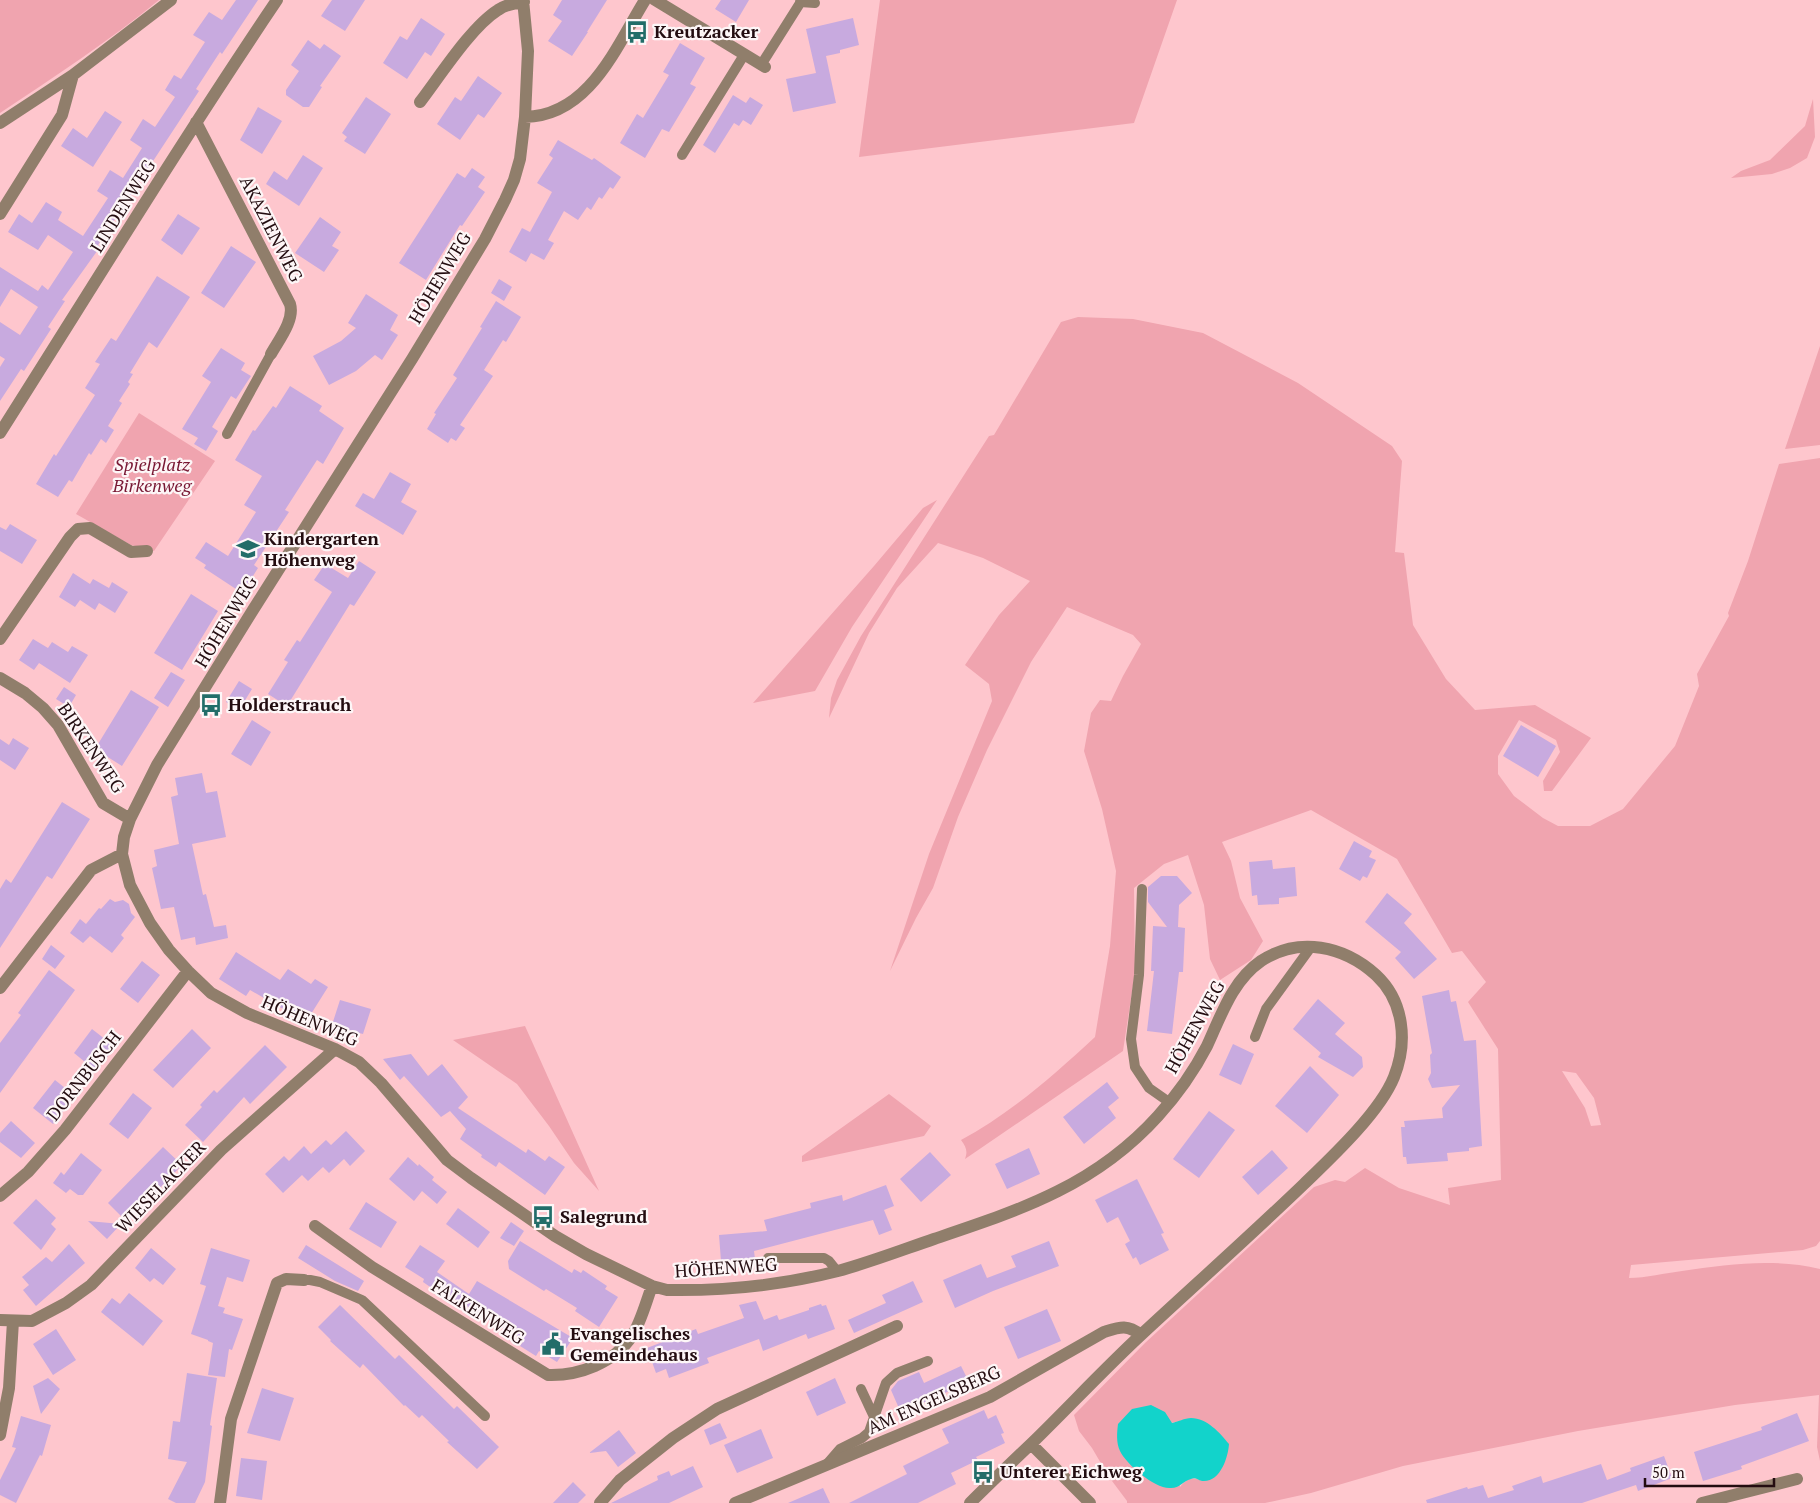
<svg xmlns="http://www.w3.org/2000/svg" width="1820" height="1503" font-family="'PT Serif',serif">
  <rect width="100%" height="100%" fill="#fec6cd"/>
  <path fill="#f0a4af" fill-rule="evenodd" d="M0,0H159C109,41 54,77 0,113Z
    M880,0H1177L1134,123L859,157Z
    M1813,99L1815,137L1807,158L1790,168L1772,174L1731,178L1741,171L1770,160L1805,126Z
    M1078,317L1133,319L1203,333L1298,383L1392,446L1402,461L1395,552L1404,553L1413,625L1446,679L1475,710L1535,705L1591,738L1552,791H1544L1543,781L1560,752L1556,740L1519,720L1498,756V774L1514,796L1543,818L1558,826H1590L1623,809L1675,746L1699,686L1697,674L1729,616L1728,613L1748,561L1779,464L1820,458V1241L1816,1246L1803,1250L1631,1265L1629,1278C1646,1278 1665,1273 1682,1271C1728,1264 1775,1258 1820,1269V1461L1817,1447L1819,1395L1735,1405L1578,1431L1403,1466L1311,1493L1265,1503H1127V1501L1109,1477L1092,1448L1079,1431L1074,1415L1145,1343L1314,1187L1335,1180L1345,1182L1365,1168L1399,1188L1450,1205L1448,1188L1501,1180L1498,1049L1468,1002L1486,982L1462,951L1452,953L1397,859L1311,810L1222,842L1231,861L1240,898L1263,941L1251,960L1220,980L1210,959L1204,905L1188,855L1164,864L1134,888L1135,972L1123,1051L965,1159C968,1151 966,1147 961,1140C1010,1114 1054,1075 1095,1037L1110,946L1116,871L1102,809L1084,751L1091,713L1100,700L1111,701L1123,676L1141,644L1133,635L1067,607L1031,662L987,750L958,817L933,888L916,918L890,971L929,854L992,701L989,684L965,665L999,615L1030,581L983,558L938,543L897,588L869,633L829,718L831,698L837,680L861,636L989,436L994,435L1061,322ZM1562,1071L1576,1073L1594,1098L1601,1125L1591,1126L1585,1108ZM1192,1418L1202,1481C1191,1476 1187,1479 1180,1487L1171,1423Z
    M1820,346V445L1785,449Z
    M139,413L215,461L154,551L131,545L76,514Z
    M937,500L852,627L815,691L753,703L874,566L923,508Z
    M525,1026L599,1191L574,1163L549,1126L517,1084L453,1040Z
    M889,1094L931,1126L924,1136L802,1162V1156Z"/>
  <path fill="#12d3cb" d="M1151,1405L1165,1412L1172,1423C1177,1422 1185,1418 1191,1418C1207,1418 1220,1433 1229,1444C1228,1458 1220,1483 1202,1481C1197,1480 1196,1477 1191,1479C1183,1481 1180,1488 1171,1488C1156,1490 1126,1464 1120,1451C1116,1443 1117,1432 1118,1424L1132,1409Z"/>
  <path fill="#c8aadf" d="M236,0H258L222,54L220,52L196,89L199,91L98,245L100,247L62,300L65,301L48,327L51,329L24,371L21,369L0,401V367L5,359L0,356V322L20,335L38,307L11,289L0,307V267L38,291L42,285L48,290L73,252L48,235L38,250L8,232L19,214L32,223L46,202L62,212L58,220L83,236L108,198L97,191L110,170L123,178L142,148L130,140L143,119L155,127L175,97L165,90L174,75L181,79L205,42L193,35L209,12L222,20Z
    M332,0H365L345,31L321,16Z
    M562,0H607L587,32H588L572,56L548,41L562,21L553,15Z
    M721,0H749L736,22L715,9Z
    M421,18L445,34L431,56L425,52L407,79L383,63L400,36L407,40Z
    M853,18L859,45L840,50V53L826,56L836,103L793,112L786,79L816,73L806,29Z
    M308,40L320,49L324,44L341,56L320,86L322,87L309,107H303L286,95V90L299,71L291,65Z
    M680,43L705,58L690,84L696,87L669,132L662,129L645,158L620,143L637,114L643,118L669,75L663,72Z
    M478,76L502,93L484,118L478,114L460,140L437,124L455,97L461,101Z
    M733,95L746,103L750,97L763,105L751,125L743,120L739,126L734,123L715,153L703,145Z
    M366,97L391,114L365,154L344,141L347,137L342,133Z
    M258,107L282,121L262,154L240,140Z
    M105,111L122,122L93,167L61,146L73,128L87,138Z
    M558,140L592,160L594,158L621,177L613,189L610,187L602,199L599,197L591,210L587,207L578,220L564,211L548,240L554,243L544,260L531,253L526,262L509,252L522,228L530,232L552,192L537,183L553,158L549,155Z
    M303,155L323,168L299,206L266,184L274,171L287,180Z
    M472,168L485,177L478,187L485,192L462,226L460,225L426,280L399,263L457,173L465,178Z
    M178,214L200,228L182,255L161,240Z
    M320,217L341,232L332,246L339,250L324,272L295,253Z
    M231,246L256,262L224,308L201,293Z
    M157,276L190,297L157,348L149,342L130,373L133,374L128,382L130,384L119,401L122,403L108,426L114,430L106,443L101,439L91,455L89,453L72,482L69,480L58,497L36,484L54,454L56,456L95,395L85,388L100,364L95,362L111,338L116,341Z
    M499,279L512,287L504,301L491,293Z
    M366,294L398,315L390,330L398,335L382,360L375,355L356,371L329,385L313,356L341,341L356,328L348,323Z
    M496,301L521,317L506,342L503,340L484,370L493,376L460,425L465,428L456,441L451,438L448,443L427,429L436,414L434,413L457,378L453,375L482,328L480,327Z
    M221,348L245,363L241,370L251,376L236,399L231,396L212,427L218,431L206,451L194,444L198,438L182,429L211,382L202,376Z
    M290,386L322,406L319,411L344,428L323,464L317,460L285,510L289,512L254,565L258,568L242,593L204,568L206,565L195,558L206,542L228,556L256,512L244,505L262,476L235,460L253,430L255,431L273,406L276,408Z
    M390,472L411,484L401,502L417,511L403,535L355,506L363,493L374,499Z
    M10,524L37,540L22,564L0,551V527L6,530Z
    M359,561L376,572L354,606L350,604L287,706L268,694L288,662L284,660L297,640L300,642L332,592L314,580L325,564L348,578Z
    M73,573L90,584L93,579L109,588L112,582L128,592L115,613L99,603L95,610L80,600L75,607L59,597Z
    M191,594L218,611L182,670L154,653Z
    M33,639L48,648L52,642L68,652L72,646L88,655L70,683L39,663L34,670L19,660Z
    M171,672L185,680L168,707L154,698Z
    M239,681L252,689L239,710L226,702Z
    M64,687L76,695L69,707L56,699Z
    M131,690L159,707L122,766L95,749Z
    M252,720L271,732L251,766L231,754Z
    M1521,725L1556,746L1538,777L1503,756Z
    M13,738L29,748L15,770L0,760V739L9,745Z
    M202,773L206,793L217,791L226,837L192,844L203,895L206,894L214,927L226,925L228,938L196,945L195,937L181,940L174,907L161,909L152,868L157,866L154,850L179,844L171,797L178,795L175,778Z
    M62,802L90,819L52,879L47,876L0,948V889L6,879L11,883Z
    M1354,841L1372,851L1369,857L1376,860L1367,878L1363,876L1360,881L1339,869Z
    M1272,860L1273,869L1295,867L1297,896L1279,898V904L1258,905L1257,895L1252,896L1249,862Z
    M1161,876H1177L1192,893L1179,905L1178,927L1185,928L1183,972H1179L1172,1034L1147,1031L1154,971H1151L1153,926L1167,927L1148,902V887Z
    M1387,893L1412,914L1404,923L1437,959L1414,979L1395,958L1401,952L1365,922Z
    M110,899L115,902L123,900L129,904L131,913L135,917L121,935L124,938L112,953L90,936L83,943L70,933L80,919L86,924L99,908L101,909Z
    M51,945L65,956L55,969L42,959Z
    M236,952L280,980L288,969L311,984L315,979L328,987L306,1022L250,990L246,996L219,979Z
    M142,961L160,975L138,1003L120,989Z
    M49,970L75,990L0,1093V1043L21,1015L18,1013Z
    M1449,990L1451,1002L1456,1001L1464,1041L1476,1040L1482,1146L1469,1148V1151L1447,1153L1448,1161L1407,1164L1406,1157H1403L1401,1127H1405L1404,1121L1443,1118L1442,1108L1460,1085L1432,1088L1428,1079L1431,1073L1430,1055L1432,1053L1422,996Z
    M1318,999L1345,1023L1335,1034L1362,1057L1363,1067L1353,1077L1318,1057L1321,1053L1293,1029Z
    M340,1000L371,1009L363,1034L344,1029L343,1032L331,1028Z
    M92,1029L115,1047L96,1071L74,1053Z
    M192,1029L211,1048L173,1088L153,1070Z
    M1233,1044L1254,1054L1241,1085L1219,1075Z
    M265,1045L287,1067L250,1104L244,1097L203,1142L185,1125L202,1107L200,1105L214,1090L217,1093Z
    M411,1054L428,1076L442,1064L468,1097L458,1108L526,1153L528,1149L545,1161L549,1156L565,1167L545,1195L499,1162L496,1167L481,1157L482,1155L460,1139L466,1129L450,1111L441,1117L404,1076L400,1080L383,1059Z
    M1310,1066L1339,1095L1307,1133L1275,1106Z
    M55,1080L75,1096L53,1124L33,1108Z
    M1107,1082L1119,1098L1108,1107L1116,1118L1084,1144L1063,1117Z
    M133,1093L152,1108L128,1139L109,1124Z
    M1209,1111L1235,1130L1199,1178L1173,1159Z
    M11,1121L35,1143L21,1158L0,1142V1133Z
    M346,1131L365,1151L350,1166L344,1159L329,1173L323,1167L308,1181L302,1175L283,1193L265,1174L284,1156L289,1161L304,1146L311,1154L326,1140L331,1145Z
    M163,1147L182,1165L127,1222L108,1203Z
    M1029,1148L1040,1174L1007,1189L995,1164Z
    M1272,1150L1288,1168L1258,1195L1242,1177Z
    M930,1152L951,1175L921,1202L900,1179Z
    M81,1153L102,1170L83,1195H78L70,1189L66,1193L53,1183L61,1172L64,1175Z
    M408,1157L418,1166L419,1164L434,1177L432,1180L447,1192L437,1204L422,1191L414,1201L389,1179Z
    M1137,1179L1164,1233L1161,1234L1169,1250L1140,1265L1136,1257L1133,1259L1125,1244L1130,1241L1118,1217L1107,1223L1095,1200Z
    M886,1185L894,1206L884,1210L892,1230L879,1235L873,1220L754,1251L755,1259L721,1261L719,1235L767,1231L764,1220L811,1208L810,1203L842,1195L843,1201Z
    M36,1199L56,1218L51,1224L56,1229L41,1250L13,1223Z
    M366,1202L397,1222L381,1248L349,1229Z
    M458,1208L490,1232L478,1248L446,1224Z
    M88,1221L121,1224L107,1239Z
    M511,1222L524,1231L514,1246L500,1238Z
    M520,1241L572,1273L574,1269L581,1273L583,1270L607,1286L605,1289L618,1297L599,1327L575,1311L577,1308L546,1289L544,1291L509,1269L508,1261Z
    M1049,1241L1059,1266L993,1291L955,1308L943,1280L981,1264L987,1278L1016,1267L1011,1256Z
    M69,1244L85,1263L36,1306L23,1290L29,1285L22,1277L46,1257L52,1262Z
    M306,1245L364,1281L358,1291L335,1281L298,1258Z
    M420,1245L445,1261L437,1272L469,1294L477,1281L573,1338L557,1362L539,1351L536,1356L520,1346L524,1340L451,1297L449,1300L423,1282L424,1279L405,1267Z
    M151,1248L176,1269L163,1285L154,1278L150,1282L135,1268Z
    M211,1248L250,1260L243,1282L227,1277L218,1306L225,1308L223,1313L243,1319L232,1350L229,1349L225,1377L208,1375L213,1343L208,1341V1340L191,1334L206,1286L200,1284Z
    M913,1281L923,1302L854,1333L848,1320L886,1303L882,1295Z
    M129,1293L163,1321L143,1346L101,1312L112,1298L120,1304Z
    M756,1301L764,1320L777,1315L779,1320L809,1310V1308L821,1304L822,1306L826,1305L835,1329L808,1339L806,1334L763,1351L759,1339L707,1358L709,1363L669,1378L666,1369L656,1373L647,1348L696,1329L698,1334L744,1318L739,1305Z
    M340,1305L395,1359L399,1355L454,1409L457,1406L499,1447L477,1469L447,1442L449,1441L422,1415L419,1418L405,1405L404,1406L363,1364L360,1368L330,1341L331,1340L318,1327Z
    M1047,1309L1061,1341L1018,1359L1004,1327Z
    M56,1329L76,1360L53,1375L33,1344Z
    M961,1366L969,1382L901,1413L891,1390L898,1381L919,1372L924,1383Z
    M187,1373L217,1378L210,1425L212,1426L205,1482L195,1503H176L168,1499L187,1462L168,1459L173,1421L180,1422Z
    M48,1378L60,1389L41,1414L33,1386Z
    M835,1378L846,1403L817,1416L806,1392Z
    M262,1388L294,1398L280,1441L247,1433Z
    M984,1410L988,1419L996,1415L1004,1433L1001,1434L1005,1443L976,1457L978,1460L951,1473L956,1484L918,1503H849L907,1474L903,1466L949,1443L942,1429Z
    M1797,1413L1809,1441L1741,1466L1742,1469L1703,1481L1694,1452L1762,1430L1761,1427Z
    M21,1416L51,1425L42,1456L40,1455L16,1503L0,1495V1480L16,1448L12,1447Z
    M720,1423L727,1438L710,1445L704,1430Z
    M761,1429L773,1458L737,1473L724,1445Z
    M619,1430L636,1453L618,1467L606,1451L589,1453Z
    M1664,1456L1672,1478L1638,1491L1636,1485L1582,1503H1427L1426,1500L1467,1487L1468,1489L1483,1485L1488,1498L1514,1490L1512,1486L1541,1476L1543,1483L1601,1464L1607,1480L1631,1471L1630,1468Z
    M241,1458L267,1461L262,1500L236,1496Z
    M693,1466L703,1487L669,1503H611L658,1480L657,1476L669,1471L671,1476Z
    M573,1482L586,1495L578,1503H553Z
    M823,1488L830,1503H788Z"/>
  <g fill="none" stroke-linecap="round" stroke-linejoin="round">
    <path stroke="#907e6b" stroke-width="10" d="M800,2L815,3
      M761,65L802,0
      M682,155L744,55
      M227,434L271,354
      M1142,889L1139,975L1131,1039L1135,1067L1149,1088L1169,1102
      M1255,1037L1266,1009L1311,947
      M768,1258H824L829,1261L837,1271
      M304,1280H310L320,1282L362,1300L485,1416
      M861,1389L875,1419
      M827,1464L840,1449L862,1438L869,1432L886,1383L897,1373L928,1361"/>
    <path stroke="#907e6b" stroke-width="12" d="M523,0L528,51L525,117L520,159L514,180L505,200L485,239L412,359L253,610L157,765L130,819L124,837L122,854L130,885L150,923L169,950L188,971L211,993L247,1013L335,1049L359,1062L381,1083L447,1160L471,1178L555,1236L586,1254L652,1286L667,1290C724,1291 783,1285 838,1271C871,1262 902,1250 934,1239C1020,1210 1095,1186 1158,1116C1177,1095 1194,1071 1207,1046C1221,1016 1232,981 1261,961C1299,936 1344,946 1376,975C1404,1001 1408,1042 1394,1077C1380,1112 1332,1157 1304,1184C1251,1235 1197,1283 1143,1333C1105,1368 1069,1407 1032,1443C1011,1463 990,1483 970,1503
      M655,0L765,67
      M420,102C440,76 471,27 498,10C505,5 515,3 524,2
      M525,117C589,116 616,47 645,0
      M196,122L290,304C295,320 278,341 271,354
      M0,123L73,75L171,0
      M0,214L62,115L73,75
      M0,433C92,288 181,142 277,0
      M0,639L70,537L78,529L90,528L131,552L147,551
      M0,678L25,693L43,708L58,725L103,803L130,819
      M0,988L91,870L122,854
      M0,1196L28,1172L65,1130L188,971
      M315,1226L372,1267L548,1375C579,1376 614,1363 632,1336C641,1322 646,1302 652,1286
      M0,1320L32,1321L66,1303L91,1285L221,1150L335,1049
      M0,1435L9,1388L13,1321
      M1031,1444L1090,1503
      M220,1503L231,1419L277,1283L286,1279L304,1280
      M600,1503L620,1480L673,1438L717,1409L897,1326
      M735,1503L990,1397L1104,1332C1120,1327 1127,1324 1141,1335
      M1702,1503L1797,1479"/>
  </g>
  <defs>
    <symbol id="bus-bare" viewBox="-9 -9 18 18"><path d="M-5-6H5V4H4V6H2V4H-2V6H-4V4H-5ZM-3.5-4V0h7V-4ZM-3.5 1.2v1.5H-2V1.2ZM2 1.2v1.5H3.5V1.2Z" fill="#226d69" stroke="#fdf6f7" stroke-width="2.5" paint-order="stroke"/></symbol>
    <symbol id="school-bare" viewBox="-9 -9 18 18"><path d="M0-5L7-2L0 1L-7-2ZM-4 1L0 2.5L4 1V4Q0 6-4 4Z" fill="#226d69" stroke="#fdf6f7" stroke-width="2.5" paint-order="stroke"/></symbol>
    <symbol id="civic-bare" viewBox="-9 -9 18 18"><path d="M-.6-6.5H3V-4.5H.6V-3L4-1V1h2V6H-6V1h2V-1L-.6-3ZM-1.2 2.5V6h2.4V2.5Z" fill="#226d69" stroke="#fdf6f7" stroke-width="2.5" paint-order="stroke"/></symbol>
  </defs>
  <g fill-rule="evenodd">
    <use href="#bus-bare" x="621" y="16" width="32" height="32"/>
    <use href="#school-bare" x="232" y="533" width="32" height="32"/>
    <use href="#bus-bare" x="195" y="689" width="32" height="32"/>
    <use href="#bus-bare" x="527" y="1201" width="32" height="32"/>
    <use href="#civic-bare" x="537" y="1328" width="32" height="32"/>
    <use href="#bus-bare" x="967" y="1456" width="32" height="32"/>
  </g>
  <g text-anchor="middle" stroke-width="4.5" stroke-linejoin="round" paint-order="stroke">
    <g font-size="18" font-weight="bold" fill="#230c10" stroke="#fdf6f7" text-anchor="start">
      <text x="654" y="38">Kreutzacker</text>
      <text x="264" y="545">Kindergarten<tspan x="264" dy="21">Höhenweg</tspan></text>
      <text x="228" y="711">Holderstrauch</text>
      <text x="560" y="1223">Salegrund</text>
      <text x="570" y="1340">Evangelisches<tspan x="570" dy="21">Gemeindehaus</tspan></text>
      <text x="1000" y="1478">Unterer Eichweg</text>
    </g>
    <g font-size="18" fill="#230c10" stroke="#fdf6f7">
      <text transform="translate(123 206) rotate(-58)" y="6">LINDENWEG</text>
      <text transform="translate(271 229) rotate(63)" y="6">AKAZIENWEG</text>
      <text transform="translate(440 278) rotate(-59)" y="6">HÖHENWEG</text>
      <text transform="translate(226 622) rotate(-59)" y="6">HÖHENWEG</text>
      <text transform="translate(91 748) rotate(56)" y="6">BIRKENWEG</text>
      <text transform="translate(310 1021) rotate(23)" y="6">HÖHENWEG</text>
      <text transform="translate(1195 1027) rotate(-61)" y="6">HÖHENWEG</text>
      <text transform="translate(84 1076) rotate(-52)" y="6">DORNBUSCH</text>
      <text transform="translate(161 1187) rotate(-46)" y="6">WIESELACKER</text>
      <text transform="translate(726 1268) rotate(-4)" y="6">HÖHENWEG</text>
      <text transform="translate(478 1312) rotate(32)" y="6">FALKENWEG</text>
      <text transform="translate(934 1400) rotate(-24)" y="6">AM ENGELSBERG</text>
    </g>
    <g font-size="18" font-style="italic" fill="#781733" stroke="#fdf6f7">
      <text x="152" y="471">Spielplatz<tspan x="152" dy="21">Birkenweg</tspan></text>
    </g>
  </g>
  <path d="M1645 1478v8h129v-8" fill="none" stroke="#230c10" stroke-width="2.5"/>
  <text x="1652" y="1478" font-size="15" fill="#230c10" stroke="#fdf6f7" stroke-width="4" paint-order="stroke">50 m</text>
</svg>
